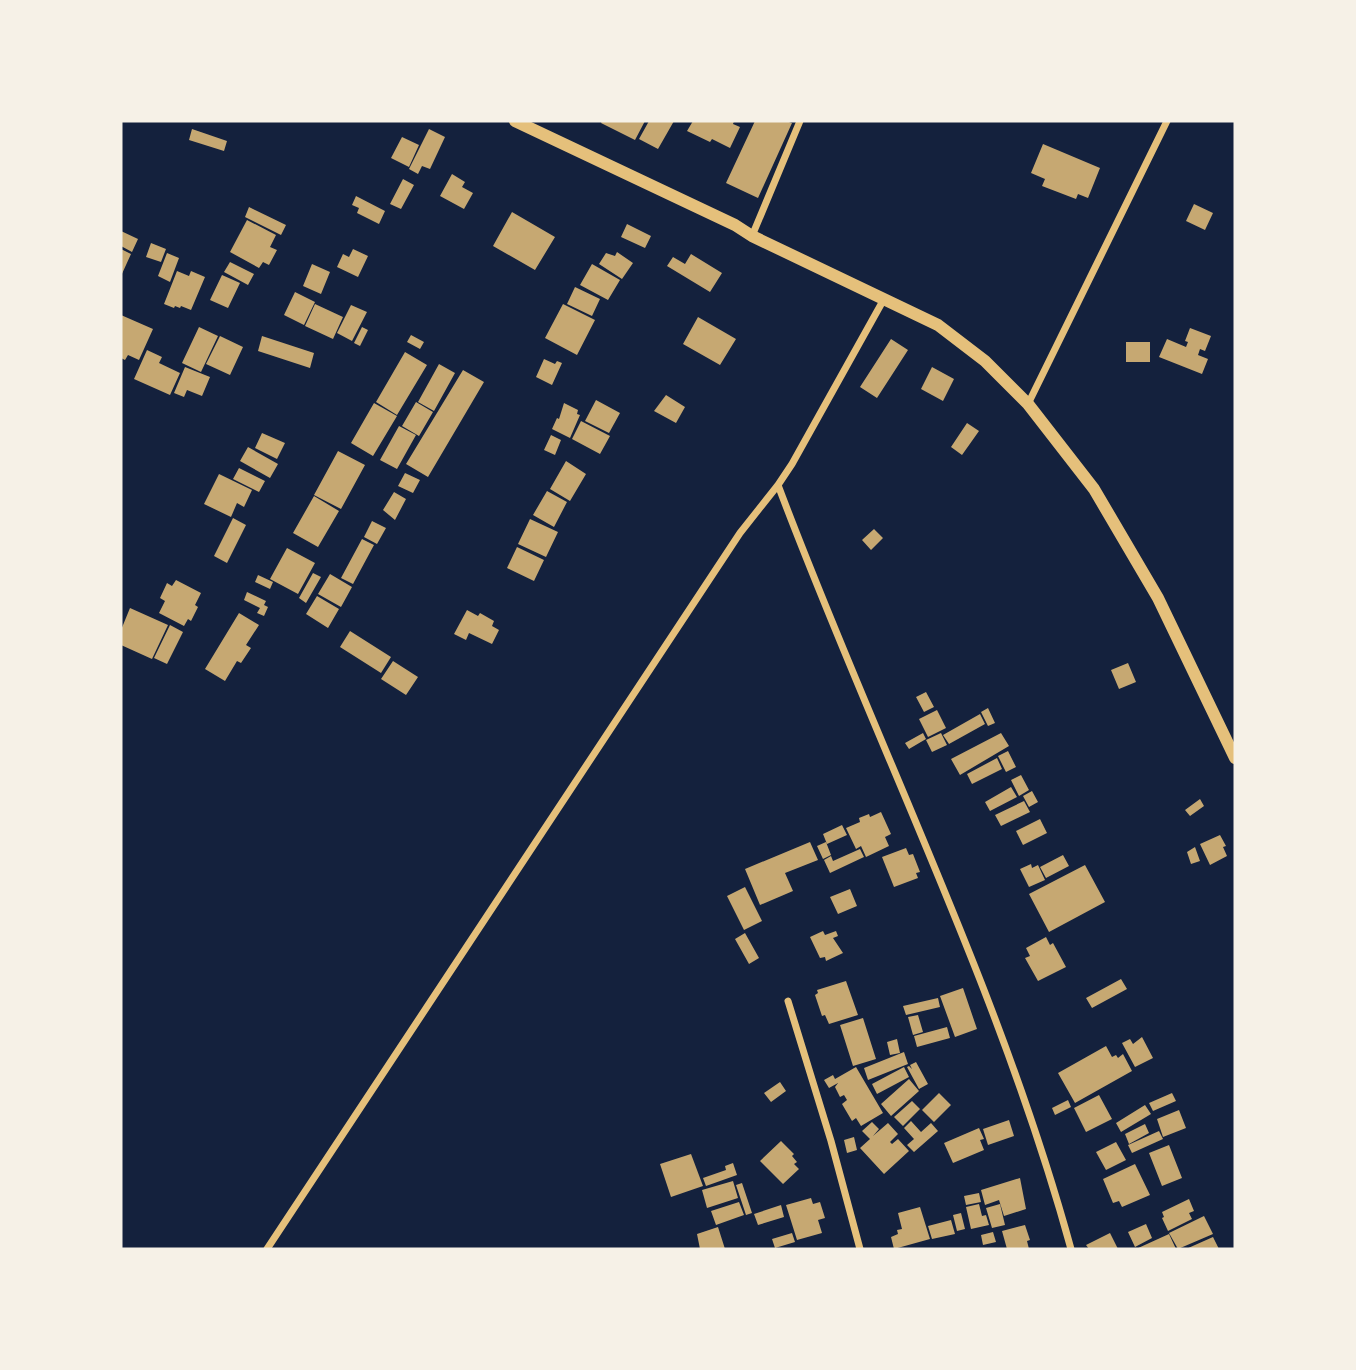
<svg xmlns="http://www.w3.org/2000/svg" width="1356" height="1370" font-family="Lato,sans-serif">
  <rect width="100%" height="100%" fill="#14213d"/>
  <path fill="#c6a872" d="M602,121H645L635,140L601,123Z
    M649,121H674L658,149L639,139Z
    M693,121H734L733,124L740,127L730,148L712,139L710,142L687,131Z
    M755,121H786L792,123L758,198L726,183Z
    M192,129L227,141L224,151L189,140Z
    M429,129L445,137L430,169L422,166L418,174L409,169Z
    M402,137L419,145L409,167L391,158Z
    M1043,144L1100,168L1088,198L1078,194L1076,199L1042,186L1045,179L1031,173Z
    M452,174L465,182L462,187L473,193L464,209L440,196Z
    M403,179L414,185L401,209L390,204Z
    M356,196L385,211L379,224L357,213L359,208L352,205Z
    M1194,204L1213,213L1205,230L1186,221Z
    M249,207L286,225L281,235L245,217Z
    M512,212L555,237L535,270L493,246Z
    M247,220L276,235L270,247L277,250L269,265L263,262L259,268L230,252Z
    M627,224L651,236L645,248L621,237Z
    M121,231L138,239L132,252L121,246Z
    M151,243L166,249L161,262L146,257Z
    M121,249L131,254L121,276Z
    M353,249L368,256L358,277L337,267L343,254L349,257Z
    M617,252L633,263L622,279L599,264L606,253L615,256Z
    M167,253L179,258L170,282L158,276Z
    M691,254L722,273L710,292L667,266L673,257L685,264Z
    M230,262L254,274L248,285L224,272Z
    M312,264L330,272L321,294L303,286Z
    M592,264L620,280L608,300L580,285Z
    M177,271L189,276L191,271L205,277L191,310L181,306L180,308L175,306L174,308L164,304Z
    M222,275L240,283L228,308L210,300Z
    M575,287L600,299L592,316L567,304Z
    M295,292L315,302L304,325L284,315Z
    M315,304L343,317L333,339L305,326Z
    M563,304L595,320L577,355L545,338Z
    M351,305L367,312L352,341L337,333Z
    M121,315L153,329L139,360L128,355L125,360L121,358Z
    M698,317L736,339L720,365L683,344Z
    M199,327L218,336L201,372L182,363Z
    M362,327L368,330L360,346L354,343Z
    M1190,328L1211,336L1205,351L1200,349L1198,355L1208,359L1202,374L1159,357L1167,339L1186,347L1188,342L1185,341Z
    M411,335L424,342L420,349L407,342Z
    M220,336L243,347L230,375L206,364Z
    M262,336L314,353L310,368L258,351Z
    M891,339L908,350L877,398L860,387Z
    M1126,342H1150V362H1126Z
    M147,350L162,357L159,363L180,373L170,395L134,379Z
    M405,352L427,365L397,415L376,402Z
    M544,359L555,364L557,361L562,363L552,385L536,377Z
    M439,364L455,373L434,411L418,402Z
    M185,367L210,377L202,396L187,390L184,397L174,393Z
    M932,367L954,379L943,401L921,389Z
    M463,370L484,382L428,477L406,464Z
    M666,395L685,407L676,423L654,411Z
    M596,400L620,413L609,433L585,421Z
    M416,402L433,412L419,436L402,426Z
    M374,403L397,416L373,456L351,443Z
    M564,403L578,410L577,414L580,415L570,438L552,429L557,418L559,419Z
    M581,421L610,436L600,454L572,439Z
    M967,423L979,431L962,455L951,447Z
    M399,426L416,435L397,469L380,460Z
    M262,433L285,443L277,459L255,448Z
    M551,435L561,440L555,455L544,450Z
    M248,447L278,464L270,478L240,461Z
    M338,451L365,465L341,509L314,495Z
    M566,461L586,474L570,501L550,489Z
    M239,468L265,481L259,492L233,479Z
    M405,473L420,480L413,493L398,486Z
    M219,474L252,490L244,507L237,503L231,517L204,504Z
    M547,491L567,502L554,527L533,515Z
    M394,492L406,499L395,520L383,510Z
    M314,496L339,511L318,547L293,533Z
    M233,518L246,525L227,563L214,556Z
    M530,519L558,532L546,557L518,544Z
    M372,521L386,528L377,544L364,537Z
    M874,529L883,538L871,550L862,540Z
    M362,539L374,545L353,584L341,578Z
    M517,547L544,560L534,581L507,568Z
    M287,548L315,563L298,594L270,579Z
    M313,573L321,577L306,603L299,598Z
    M330,574L352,587L341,607L318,594Z
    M258,575L273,582L270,589L255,582Z
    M176,580L201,593L195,605L198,607L191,621L188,619L184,626L159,613L165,601L160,598L167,583L172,586Z
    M247,592L266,601L264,605L268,607L264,616L257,613L260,608L244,600Z
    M317,596L339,609L328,628L306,614Z
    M130,608L168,625L152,659L121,645V630Z
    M467,610L478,616L480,613L494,621L492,626L499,630L492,644L469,633L466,640L454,634Z
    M239,613L259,625L246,645L251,648L241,663L237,661L225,681L205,669Z
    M170,625L183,632L167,664L154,658Z
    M350,631L391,657L381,673L340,647Z
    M393,661L418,677L406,695L381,679Z
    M1128,663L1136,682L1119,689L1111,670Z
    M926,692L934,707L924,712L916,697Z
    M988,708L995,723L988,726L981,712Z
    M937,710L946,728L928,737L919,719Z
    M980,714L985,724L949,744L943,735Z
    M923,733L926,739L909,749L905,743Z
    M941,733L947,745L932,752L926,740Z
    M1001,733L1009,746L960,775L951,759Z
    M1008,751L1016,767L1006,772L998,756Z
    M997,758L1002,769L972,784L967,774Z
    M1021,775L1029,790L1019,796L1011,780Z
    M1011,787L1017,797L990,811L985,802Z
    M1032,791L1038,802L1029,807L1023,796Z
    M1200,799L1204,806L1190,816L1185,810Z
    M1024,801L1030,812L1001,826L995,815Z
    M881,812L891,834L885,837L889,846L866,857L861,846L856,849L846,828L860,822L859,818L869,814L870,817Z
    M1040,819L1047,833L1023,845L1016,831Z
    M842,825L847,835L827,844L823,834Z
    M1220,835L1226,846L1223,847L1227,856L1210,865L1200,844Z
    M810,842L818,860L785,873L793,891L760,905L745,869Z
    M826,842L831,855L823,859L817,846Z
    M1195,847L1200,861L1191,864L1187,852Z
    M906,848L909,855L913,854L920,872L916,873L918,878L894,887L882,857Z
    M860,849L864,857L830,873L824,860L831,856L833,861Z
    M1063,855L1069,866L1046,878L1040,867Z
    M1031,864L1032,868L1038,865L1045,880L1029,887L1020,869Z
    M1085,865L1105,902L1049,932L1029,894Z
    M745,887L762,921L744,930L727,896Z
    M850,889L857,906L838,914L830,897Z
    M823,931L825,935L836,931L838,936L833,938L843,953L826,961L825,957L820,958L810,937Z
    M745,933L759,958L749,964L735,939Z
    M1046,937L1050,945L1053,943L1066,967L1038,981L1025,958L1030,956L1026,948Z
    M1121,979L1127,989L1092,1008L1086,998Z
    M846,981L858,1015L829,1024L825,1015L822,1016L815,995L818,993L817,990Z
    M963,988L977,1029L955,1037L940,996Z
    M938,998L940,1007L906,1015L903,1006Z
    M918,1015L923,1032L913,1035L908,1017Z
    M863,1018L876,1059L853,1066L840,1025Z
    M947,1027L950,1038L917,1047L914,1036Z
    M1142,1037L1153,1058L1135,1067L1122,1043L1130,1039L1133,1044Z
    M897,1039L900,1053L890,1055L887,1042Z
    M1106,1046L1112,1057L1116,1055L1118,1058L1123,1054L1132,1071L1075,1103L1058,1073Z
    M904,1052L908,1064L868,1080L864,1068Z
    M916,1062L928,1084L919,1089L907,1067L909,1066L912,1069L910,1065Z
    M856,1067L883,1113L861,1126L856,1118L852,1121L842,1104L847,1100L844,1095L840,1097L835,1087L838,1083L829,1088L824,1080L833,1075L835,1079Z
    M904,1067L909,1077L877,1094L872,1084Z
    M909,1079L919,1091L891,1116L881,1104Z
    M780,1082L786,1091L771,1102L764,1093Z
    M939,1093L951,1105L934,1122L922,1110Z
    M1172,1093L1176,1101L1153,1111L1149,1103Z
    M1099,1095L1112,1119L1086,1132L1074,1108Z
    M1068,1100L1071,1107L1055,1115L1052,1108Z
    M912,1101L920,1109L903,1126L894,1117Z
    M1145,1105L1151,1114L1121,1132L1116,1123Z
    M1179,1110L1186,1128L1163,1137L1157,1119Z
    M1009,1120L1014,1136L988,1145L983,1129Z
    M911,1121L921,1132L931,1123L938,1131L914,1152L907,1145L914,1139L904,1128Z
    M872,1122L879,1129L873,1136L888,1123L898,1134L890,1142L892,1144L898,1139L909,1151L884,1174L860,1148L870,1139L862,1131Z
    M1145,1124L1149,1133L1129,1144L1125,1134Z
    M979,1128L984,1139L980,1140L984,1150L953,1163L944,1143Z
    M1159,1131L1163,1139L1132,1153L1128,1145Z
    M854,1137L857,1150L847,1153L844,1140Z
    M781,1141L794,1154L792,1156L797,1162L794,1164L799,1169L783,1184L760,1161Z
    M1116,1142L1126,1160L1106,1170L1096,1152Z
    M1169,1145L1182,1178L1162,1186L1149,1153Z
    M691,1154L703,1186L671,1197L660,1164Z
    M733,1163L737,1175L706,1186L703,1178L726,1170L725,1166Z
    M1135,1164L1150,1195L1122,1207L1119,1201L1113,1203L1103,1179Z
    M1020,1178L1026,1209L1004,1216L999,1200L985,1205L981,1190Z
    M733,1181L738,1198L707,1208L702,1190Z
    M742,1183L752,1213L746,1215L736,1185Z
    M979,1193L981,1202L966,1205L964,1196Z
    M811,1198L813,1204L820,1202L825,1218L818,1220L822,1233L797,1240L786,1205Z
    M1189,1199L1194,1211L1189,1213L1192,1219L1168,1231L1162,1218L1164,1217L1162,1212Z
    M739,1202L744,1215L716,1225L711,1211Z
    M979,1204L982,1216L986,1215L989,1225L971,1229L966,1207Z
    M1000,1204L1005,1225L992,1228L986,1208Z
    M781,1205L784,1217L758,1225L754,1214Z
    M920,1207L930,1239L894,1249L891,1237L898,1234L897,1230L902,1229L898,1213Z
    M961,1213L965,1229L957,1231L953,1215Z
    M1204,1216L1213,1234L1178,1249L1169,1233Z
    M951,1220L955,1234L932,1239L928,1226Z
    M1146,1224L1152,1238L1135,1247L1128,1232Z
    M1025,1225L1030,1240L1027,1241L1029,1249H1007L1002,1231Z
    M718,1227L725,1249H700L697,1234Z
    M993,1232L996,1242L983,1245L981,1235Z
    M792,1233L795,1242L775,1248L772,1239Z
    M1110,1233L1118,1249H1089L1086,1245Z
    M1169,1234L1176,1249H1136Z
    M1213,1237L1219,1249H1186Z"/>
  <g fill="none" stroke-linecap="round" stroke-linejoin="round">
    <path stroke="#e5c07b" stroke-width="7" d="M752,236L800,121
      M1028,404L1167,121
      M778,485C874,741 999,986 1071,1249
      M788,1001L831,1141L860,1249
      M267,1249L740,533L778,485L792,464L884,299"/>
    <path stroke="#e5c07b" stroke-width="12" d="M515,121L735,225L752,236L938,325L985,361L1028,404L1094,489L1158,598L1235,758"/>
  </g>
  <rect width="1356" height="1370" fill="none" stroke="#f6f1e7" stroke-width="245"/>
</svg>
